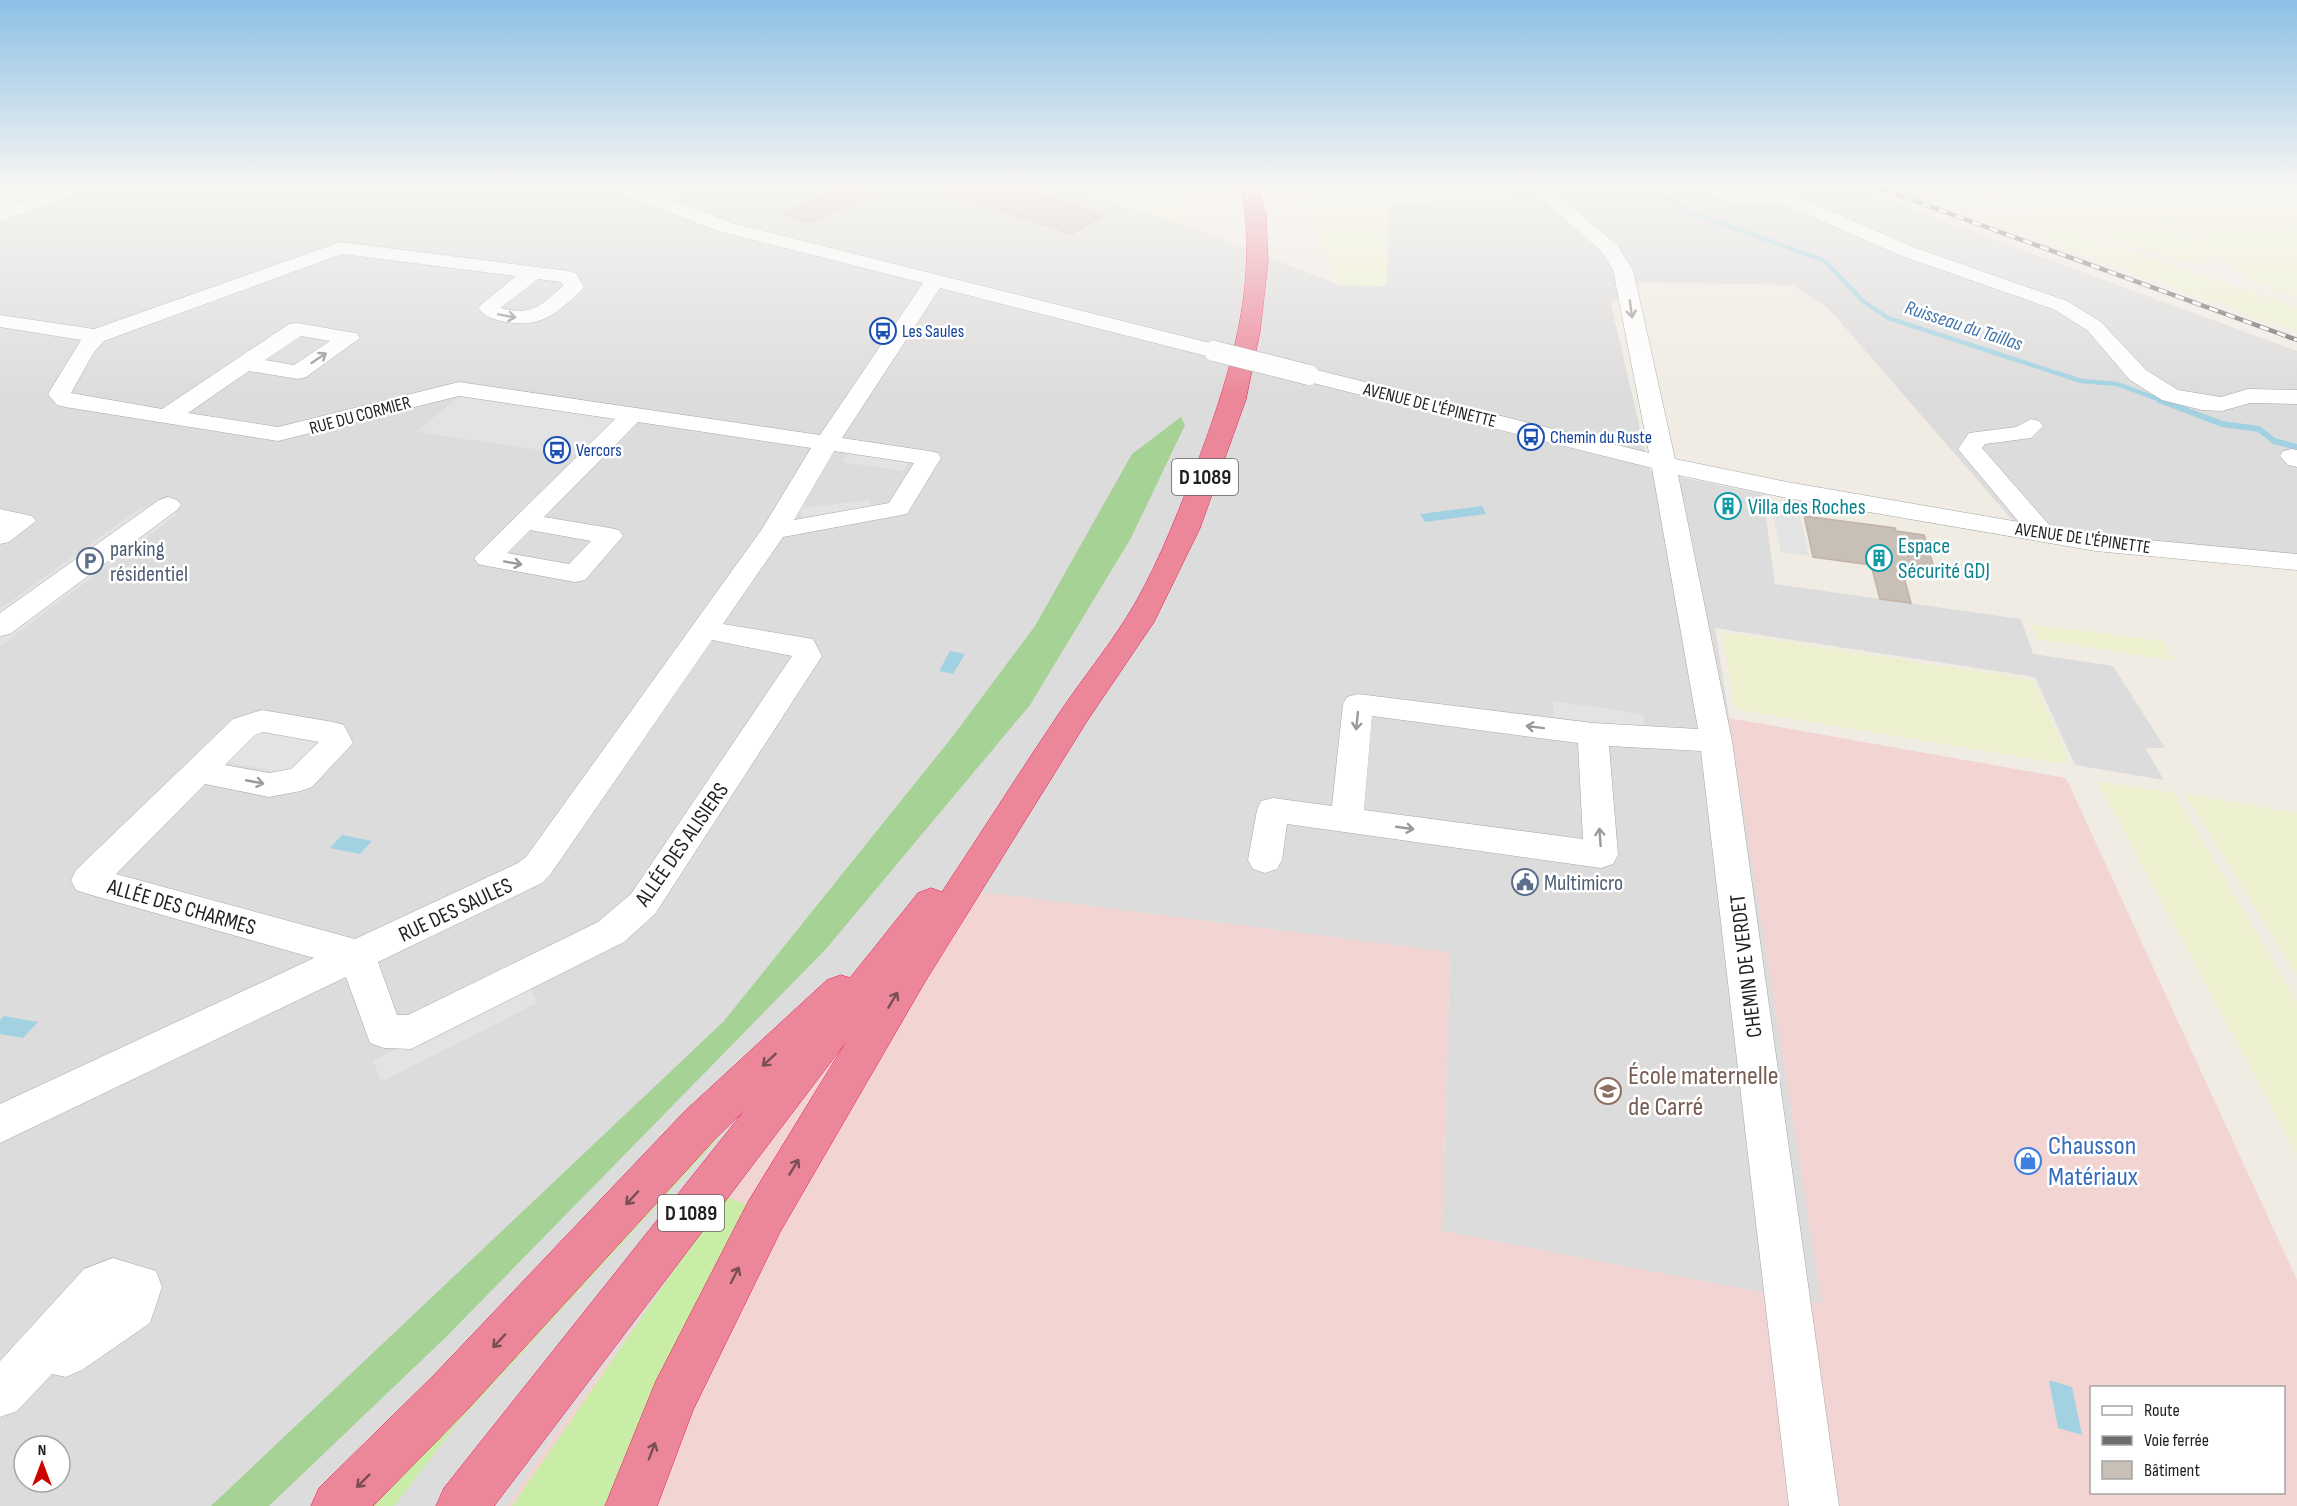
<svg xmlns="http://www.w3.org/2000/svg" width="2297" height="1506" font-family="'Sofia Sans Condensed',sans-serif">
  <rect width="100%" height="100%" fill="#f0ece4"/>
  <path fill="#dddcdc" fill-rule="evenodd" d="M74,185H636L669,199L702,185H1054L1186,225L1340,285L1386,286L1390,205L1528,193L1521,185H1846L2297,351V558L2090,536L2015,523L1829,309L1793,285L1634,282L1611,304L1650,471L1763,494L1775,584L2021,619L2033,654L2113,666L2165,748H2145L2164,780L2075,765L2035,677L1715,628L1822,1304L1442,1231L1450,952L957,889L550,1441L507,1506H0V212ZM24,1446H60V1482H24Z"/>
  <path fill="#f2d4d2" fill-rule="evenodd" d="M1729,718L2066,778L2297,1280V1506H507L550,1441L957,889L1450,952L1442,1231L1822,1304ZM2092,1388H2284V1492H2092Z"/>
  <path fill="#edf0ce" d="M0,185H74L0,212Z
    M634,185H702L669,199Z
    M1054,185H1185L1186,225Z
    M1298,185H1521L1529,193L1390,205L1386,286L1340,285Z
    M1902,185H1969L1998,209L1972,212Z
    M1979,185H2127L2217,257L2193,264L2021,212L1997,201Z
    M2130,185H2297V296L2250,281Z
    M2005,212L2020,214L2297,307V332L1984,219Z
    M2031,624L2162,641L2175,661L2037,639Z
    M1722,632L2033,680L2068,758L2064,764L1735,709Z
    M2097,781L2174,793L2297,1002V1154Z
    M2185,794L2297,813V975Z"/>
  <path fill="#c9eda7" d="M706,1133L719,1138L455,1426L394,1506H356Z
    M725,1196L747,1205L612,1506H512Z"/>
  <path fill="#a7d296" d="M1181,417L1185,425L1131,538L1030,705L826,949L446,1337L269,1506H211L724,1021L953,736L1035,626L1132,454Z"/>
  <path fill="#e3e3e3" d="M461,395L618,416L577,455L416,432Z
    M848,453L909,462L903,471L842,462Z
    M870,500L871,509L802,518L801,508Z
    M141,507L178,514L0,646V609Z
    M1772,511L1800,515L1809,556L1781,552Z
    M1553,701L1644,714L1645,729L1553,717Z
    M256,728L320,740L287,774L222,761Z
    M528,983L537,1003L381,1082L373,1061Z"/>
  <path fill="#a2d2e1" d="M1482,506L1486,514L1425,522L1420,514Z
    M950,651L965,654L953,674L939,671Z
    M342,835L372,841L360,854L330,848Z
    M4,1016L38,1022L23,1038L0,1034V1020Z
    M2049,1380L2072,1387L2082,1435L2058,1428Z"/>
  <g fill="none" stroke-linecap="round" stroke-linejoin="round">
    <path stroke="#a2d2e1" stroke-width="4.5" d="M1643,185L1687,211L1825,261L1863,301L1888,318L2081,381L2117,384L2163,401"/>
    <path stroke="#a2d2e1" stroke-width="6" d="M2159,400L2222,424L2259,429L2274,441L2297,447"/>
  </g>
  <path fill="#c8bfb7" stroke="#c3b3a6" stroke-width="1.5" d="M847,185H865L869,195L808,223L783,214Z
    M937,185H1011L1105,215L1071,234L937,189Z
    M1804,516L1895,528L1896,531L1924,535L1936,574L1902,570L1911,603L1880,599L1871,565L1813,557Z"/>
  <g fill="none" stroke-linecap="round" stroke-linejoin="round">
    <defs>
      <path id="minor" d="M65,185H91L88,189L0,221V209Z
        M605,185H631L732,223L1222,346L1225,351L1222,356L1214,358L940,288L842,438L929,451L938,453L941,458L907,514L783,537L723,624L813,639L822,656L655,914L624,942L411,1049L384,1048L370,1043L346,977L0,1143V1104L314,958L88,894L76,890L71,880L76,870L233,719L262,710L333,722L344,725L353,743L312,787L301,791L269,797L205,784L116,874L355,939L518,863L526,857L762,529L811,448L638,422L544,517L610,528L619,530L623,536L585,580L575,582L487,566L478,564L474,558L615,419L459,396L278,441L65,407L57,405L48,394L81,340L0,327V315L94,329L340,242L569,271L576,273L584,287L581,291C555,314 542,328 506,322C493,319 485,318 478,307L516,276L342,254L104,341L94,352L71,393L162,409L289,324L297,323L349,332L357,333L360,338L306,377L298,379L249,371L188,413L278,427L459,382L820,435L923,283L718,231L608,189ZM538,279L561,282L563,286C540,306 532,316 500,308ZM301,336L330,341L294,365L265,360ZM834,451L914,463L889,503L794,520ZM530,530L591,541L569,564L507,553ZM712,640L792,656L631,894L598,922L408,1015H397L378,962L542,883L550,875ZM263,732L319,742L291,769L269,773L225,765L255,735Z
        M1526,185H1546L1617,245L1633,270L1675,459L1787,482L2019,522L1958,449L1969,433L2016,427L2031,419L2039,421L2043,426L2031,438L1985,444L1982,448L2051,527L2096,535L2297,554V570L2096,551L1787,498L1678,475L1732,741L1839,1506H1789L1701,751L1609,746L1618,855L1613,864L1601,868L1287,824L1282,860L1277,869L1265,873L1253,869L1248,860L1257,810L1261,801L1273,798L1332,806L1343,704L1347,697L1358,694L1593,723L1698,729L1652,468L1301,380L1298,375L1301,370L1309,368L1649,453L1613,270L1602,252ZM1372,716L1578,743L1583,839L1364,810Z
        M1708,185H1726L1727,190L1735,193L1757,192L1747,185H1771L1913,247L2067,301L2101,322L2146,370L2178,390L2221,397L2248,389L2297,390V404L2250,403L2222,411L2202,410L2162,400L2130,380L2087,330L2053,309L1899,255L1779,202L1733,204L1713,197Z
        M2292,449L2297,450V467L2288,465L2280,456L2283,451Z
        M168,497L177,500L181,505L177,510L10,634L0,636V613L159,500Z
        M0,509L32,516L36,521L9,542L0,544Z
        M113,1258L156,1271L162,1287L150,1323L82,1370L66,1377L52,1374L17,1411L0,1417V1361L84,1269Z"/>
      <path id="highway" d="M1240,185H1258L1266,214L1268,262L1260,331L1246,399L1200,528L1154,622L1087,721L926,980L780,1232L693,1410L657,1506H605L656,1381L748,1202L846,1042L494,1506H436L444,1488L744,1111L715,1139L468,1409L373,1506H311L319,1488L434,1375L685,1111L827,980L841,975L850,978L918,893L931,888L942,892C983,830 1023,767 1064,706C1084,677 1106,650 1125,620C1153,576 1173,525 1192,477C1227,385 1262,284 1240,185Z"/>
    </defs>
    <use href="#minor" stroke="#a6a6a6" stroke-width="1"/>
    <use href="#highway" stroke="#e6195d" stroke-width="1"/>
    <use href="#minor" fill="#fff" fill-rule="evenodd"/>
    <use href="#highway" fill="#ec8799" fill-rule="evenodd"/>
    <defs>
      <path id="rail" d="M1871,185L2297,340"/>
    </defs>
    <use href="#rail" stroke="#6d6d6d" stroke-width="4.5"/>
    <use href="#rail" stroke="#fff" stroke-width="3" stroke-dasharray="9" stroke-linecap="butt"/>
    <defs>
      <path id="minor-bridge" d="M1214,351L1309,375"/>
    </defs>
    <use href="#minor-bridge" stroke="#a6a6a6" stroke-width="21" stroke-linecap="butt"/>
    <use href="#minor-bridge" stroke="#fff" stroke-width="20"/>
  </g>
  <defs><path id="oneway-shaft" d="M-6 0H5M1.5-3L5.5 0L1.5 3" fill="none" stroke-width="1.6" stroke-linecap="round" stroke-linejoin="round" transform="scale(1.5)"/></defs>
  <g stroke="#9a9a9a">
    <use href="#oneway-shaft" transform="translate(1631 309) rotate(82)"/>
    <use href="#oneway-shaft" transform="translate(507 316) rotate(10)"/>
    <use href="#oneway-shaft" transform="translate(319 358) rotate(-34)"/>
    <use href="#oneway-shaft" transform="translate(513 563) rotate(10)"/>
    <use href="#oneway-shaft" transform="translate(1357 721) rotate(96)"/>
    <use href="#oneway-shaft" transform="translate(1535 727) rotate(-173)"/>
    <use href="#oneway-shaft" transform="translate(255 782) rotate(11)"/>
    <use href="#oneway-shaft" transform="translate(1405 828) rotate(8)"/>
    <use href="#oneway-shaft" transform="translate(1600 837) rotate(-94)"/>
  </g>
  <g stroke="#7b4e56">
    <use href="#oneway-shaft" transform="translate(893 1000) rotate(-59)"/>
    <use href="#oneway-shaft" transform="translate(769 1060) rotate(137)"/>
    <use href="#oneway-shaft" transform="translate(794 1167) rotate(-59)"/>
    <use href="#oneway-shaft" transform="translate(632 1198) rotate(133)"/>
    <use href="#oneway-shaft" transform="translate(735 1275) rotate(-63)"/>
    <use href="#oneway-shaft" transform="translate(499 1341) rotate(133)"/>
    <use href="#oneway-shaft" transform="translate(652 1451) rotate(-69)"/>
    <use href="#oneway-shaft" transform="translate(363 1481) rotate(135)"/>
  </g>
  <linearGradient id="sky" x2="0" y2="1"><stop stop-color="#8cc0e5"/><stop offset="0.47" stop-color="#f8f6f3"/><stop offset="1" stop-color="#f8f6f3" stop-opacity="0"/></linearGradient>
  <rect width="2297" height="396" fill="url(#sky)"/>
  <defs>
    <symbol id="bus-ring" viewBox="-11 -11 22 22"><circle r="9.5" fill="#fff" stroke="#1a4fb4" stroke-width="1.5"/><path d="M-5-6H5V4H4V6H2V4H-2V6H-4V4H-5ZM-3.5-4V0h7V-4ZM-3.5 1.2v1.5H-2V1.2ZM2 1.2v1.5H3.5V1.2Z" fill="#1a4fb4"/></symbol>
    <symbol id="building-ring" viewBox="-11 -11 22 22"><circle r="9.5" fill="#fff" stroke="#0f9aa8" stroke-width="1.5"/><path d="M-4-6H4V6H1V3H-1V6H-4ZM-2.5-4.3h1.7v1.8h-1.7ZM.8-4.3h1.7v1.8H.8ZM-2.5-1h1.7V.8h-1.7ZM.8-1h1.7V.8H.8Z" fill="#0f9aa8"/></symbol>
    <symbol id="parking-ring" viewBox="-11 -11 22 22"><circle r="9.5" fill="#fff" stroke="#5c6f8a" stroke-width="1.5"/><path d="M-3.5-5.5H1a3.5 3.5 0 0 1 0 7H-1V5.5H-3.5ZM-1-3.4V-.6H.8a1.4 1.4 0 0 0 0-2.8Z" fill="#5c6f8a"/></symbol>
    <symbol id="civic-ring" viewBox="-11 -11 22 22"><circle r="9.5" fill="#fff" stroke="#5c6f8a" stroke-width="1.5"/><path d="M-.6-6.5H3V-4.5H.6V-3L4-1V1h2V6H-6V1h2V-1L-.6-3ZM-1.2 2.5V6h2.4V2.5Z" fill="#5c6f8a"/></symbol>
    <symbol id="school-ring" viewBox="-11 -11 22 22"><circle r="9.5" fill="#fff" stroke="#8d6e63" stroke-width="1.5"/><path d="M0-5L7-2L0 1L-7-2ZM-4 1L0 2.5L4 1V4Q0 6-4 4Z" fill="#8d6e63"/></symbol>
    <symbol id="shop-ring" viewBox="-11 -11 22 22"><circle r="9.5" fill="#fff" stroke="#3f7fe0" stroke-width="1.5"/><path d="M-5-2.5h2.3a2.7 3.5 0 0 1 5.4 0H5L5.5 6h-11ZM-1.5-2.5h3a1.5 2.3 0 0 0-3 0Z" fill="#3f7fe0"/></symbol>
  </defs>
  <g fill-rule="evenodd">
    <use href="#bus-ring" x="868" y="316" width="30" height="30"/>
    <use href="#bus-ring" x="1516" y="422" width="30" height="30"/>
    <use href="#bus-ring" x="542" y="435" width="30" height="30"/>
    <use href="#building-ring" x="1713" y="491" width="30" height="30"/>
    <use href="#building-ring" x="1864" y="543" width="30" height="30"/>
    <use href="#parking-ring" x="75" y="546" width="30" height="30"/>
    <use href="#civic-ring" x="1510" y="867" width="30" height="30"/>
    <use href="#school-ring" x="1593" y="1076" width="30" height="30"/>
    <use href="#shop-ring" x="2013" y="1146" width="30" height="30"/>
  </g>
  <g text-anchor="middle" stroke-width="5" stroke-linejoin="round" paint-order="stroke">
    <g font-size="18" fill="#164399" stroke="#fff" text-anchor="start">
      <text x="902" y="337">Les Saules</text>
      <text x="1550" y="443">Chemin du Ruste</text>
      <text x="576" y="456">Vercors</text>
    </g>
    <g font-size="18" fill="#1f1f1f" stroke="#fff">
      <text transform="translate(1430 405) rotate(14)" y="6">AVENUE DE L'ÉPINETTE</text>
      <text transform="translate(360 415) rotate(-15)" y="6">RUE DU CORMIER</text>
      <text transform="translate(2083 538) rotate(8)" y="6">AVENUE DE L'ÉPINETTE</text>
    </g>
    <g font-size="20" font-style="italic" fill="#4276ad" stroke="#fff">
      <text transform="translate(1964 325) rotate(18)" y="7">Ruisseau du Taillas</text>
    </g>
    <g fill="#fff" stroke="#626262" stroke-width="1.5">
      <rect x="1172" y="459" width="66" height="36" rx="4.5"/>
      <rect x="658" y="1195" width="66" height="36" rx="4.5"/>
    </g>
    <g font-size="21" font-weight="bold" fill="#1f1f1f">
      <text x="1205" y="484">D 1089</text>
      <text x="691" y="1220">D 1089</text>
    </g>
    <g font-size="22" fill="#0d838f" stroke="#fff" text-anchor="start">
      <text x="1748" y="514">Villa des Roches</text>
      <text x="1898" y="553">Espace<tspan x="1898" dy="25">Sécurité GDJ</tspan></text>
    </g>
    <g font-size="22" fill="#4e5e75" stroke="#fff" text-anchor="start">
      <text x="110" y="556">parking<tspan x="110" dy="25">résidentiel</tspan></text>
      <text x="1544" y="890">Multimicro</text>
    </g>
    <g font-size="22" fill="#1f1f1f" stroke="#fff">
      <text transform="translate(681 844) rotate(-55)" y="8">ALLÉE DES ALISIERS</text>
      <text transform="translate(182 906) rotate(16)" y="8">ALLÉE DES CHARMES</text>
      <text transform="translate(455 909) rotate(-25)" y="8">RUE DES SAULES</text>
      <text transform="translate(1745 966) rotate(-97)" y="8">CHEMIN DE VERDET</text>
    </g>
    <g font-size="27" fill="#785e54" stroke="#fff" text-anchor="start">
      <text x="1628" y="1084">École maternelle<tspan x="1628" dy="31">de Carré</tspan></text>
    </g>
    <g font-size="27" fill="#366cbe" stroke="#fff" text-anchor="start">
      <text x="2048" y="1154">Chausson<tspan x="2048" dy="31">Matériaux</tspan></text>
    </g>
  </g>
  <rect x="2090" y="1386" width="195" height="108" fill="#ffffff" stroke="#a5a5a5" stroke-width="1.5"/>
  <rect x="2102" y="1406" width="30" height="9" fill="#ffffff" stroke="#a5a5a5" stroke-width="1.5"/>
  <text x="2144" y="1416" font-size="18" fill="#1f1f1f">Route</text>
  <rect x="2102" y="1436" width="30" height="9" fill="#6d6d6d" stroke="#a5a5a5" stroke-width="1.5"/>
  <text x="2144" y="1446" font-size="18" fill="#1f1f1f">Voie ferrée</text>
  <rect x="2102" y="1461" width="30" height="18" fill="#c8bfb7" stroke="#a5a5a5" stroke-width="1.5"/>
  <text x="2144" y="1476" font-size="18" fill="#1f1f1f">Bâtiment</text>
  <g transform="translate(42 1464)"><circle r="28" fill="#ffffff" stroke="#a5a5a5" stroke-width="1.5"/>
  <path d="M0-4.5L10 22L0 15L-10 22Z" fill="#cd0300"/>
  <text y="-9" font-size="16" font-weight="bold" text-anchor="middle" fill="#1f1f1f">N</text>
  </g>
</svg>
